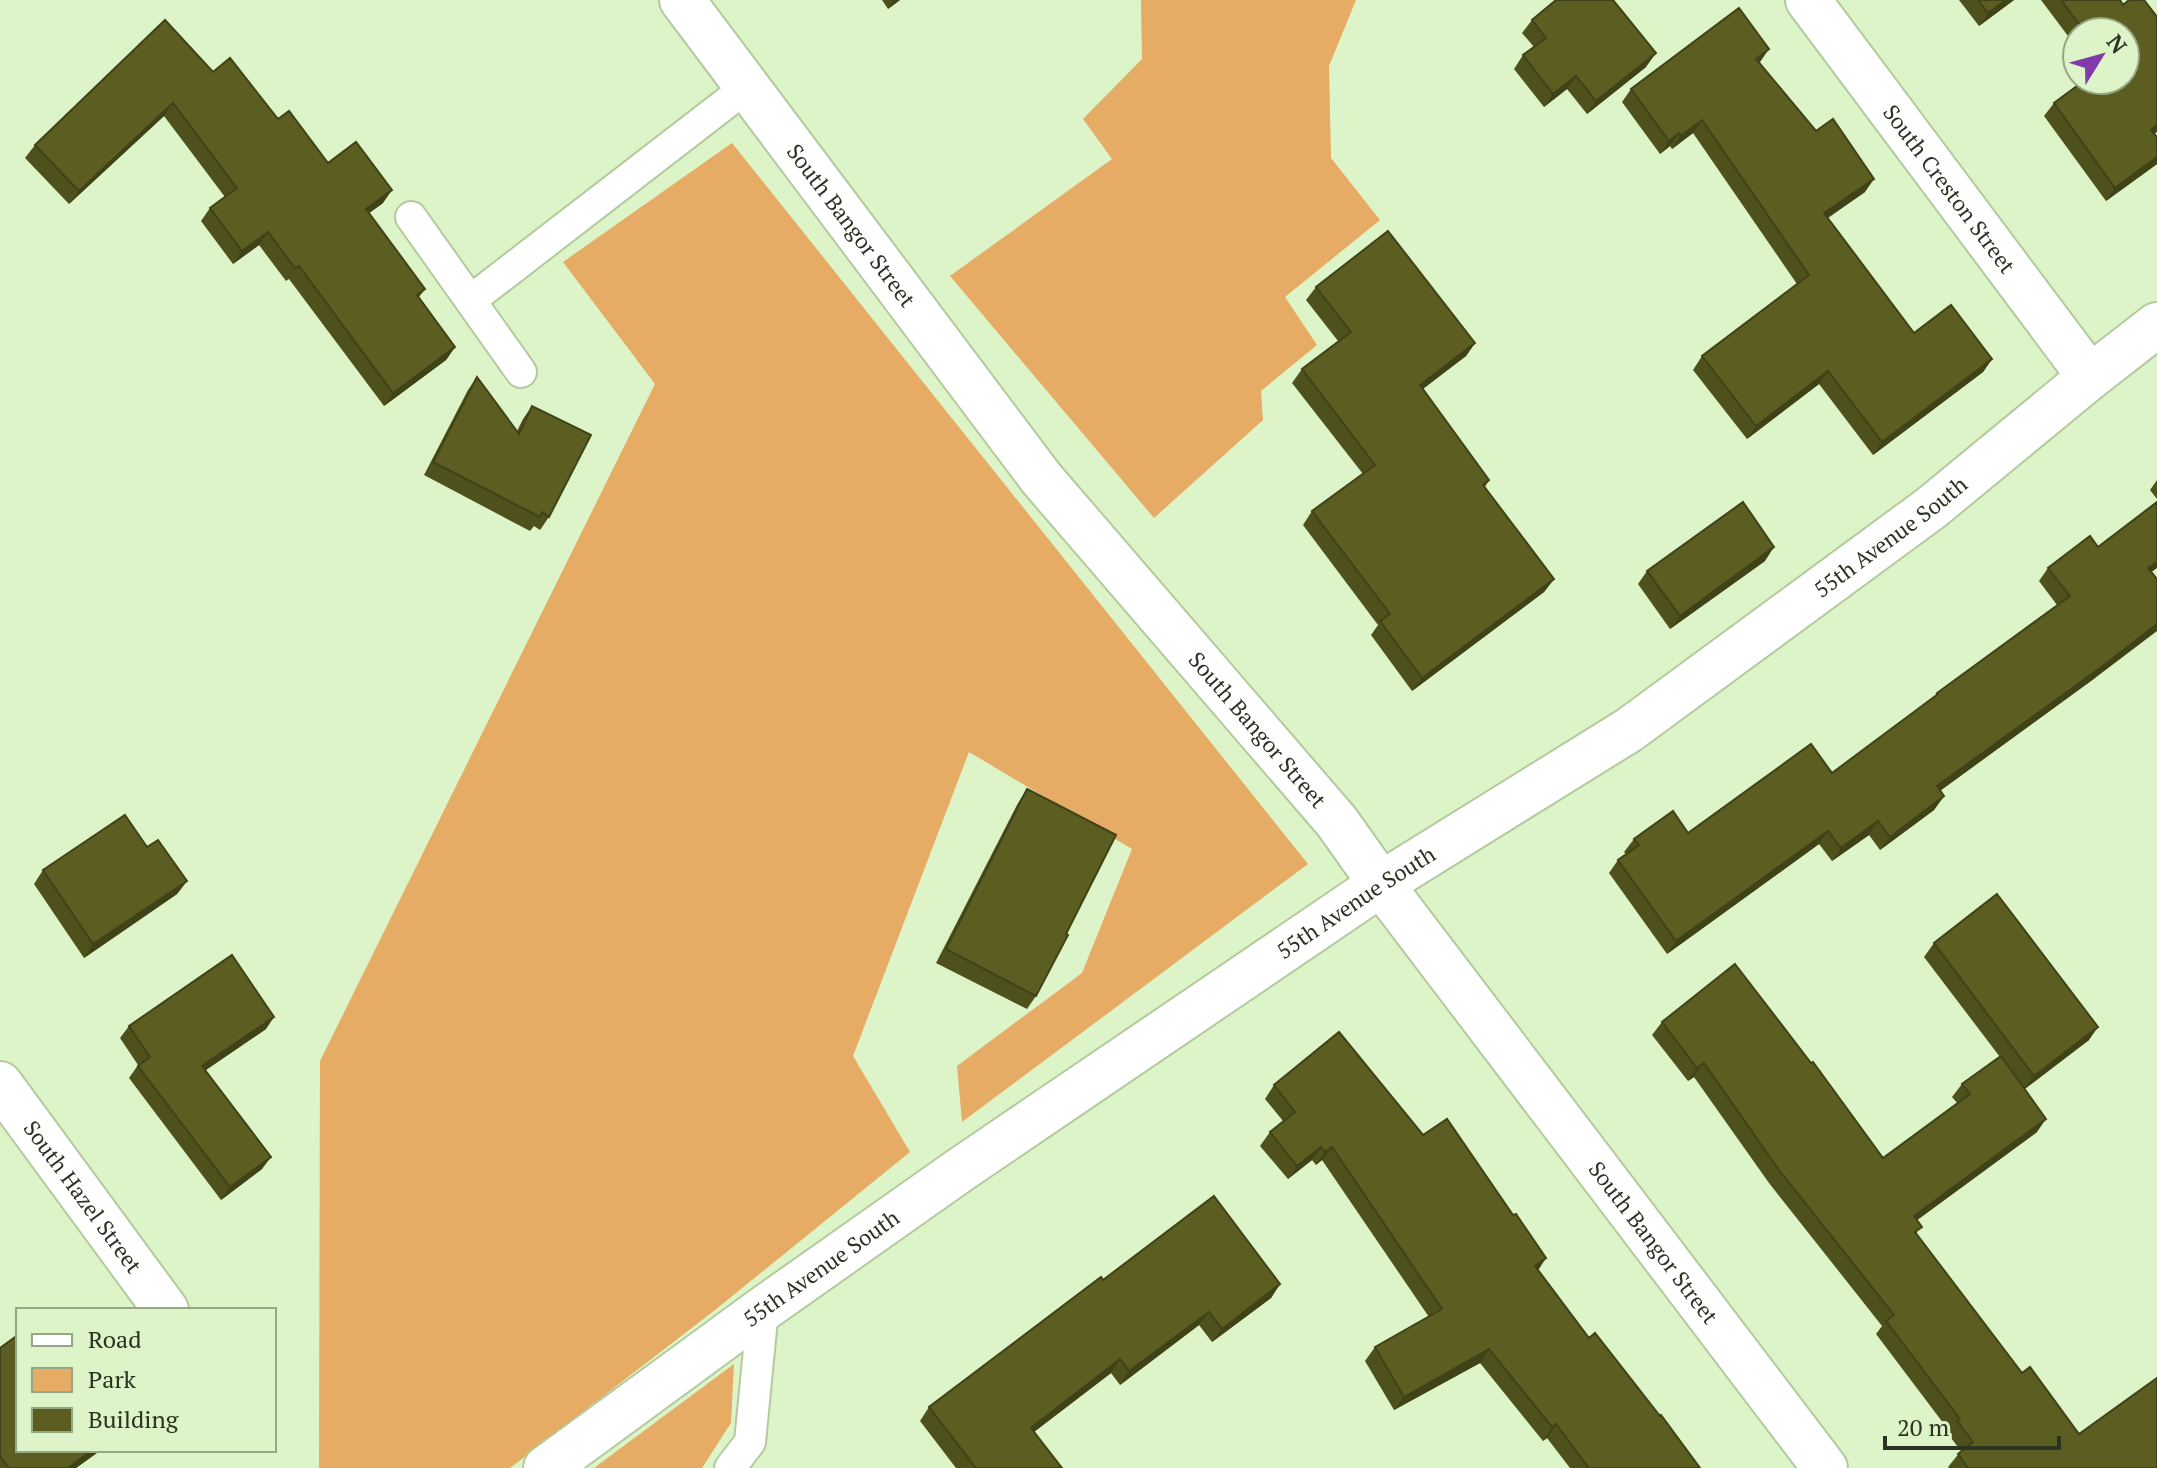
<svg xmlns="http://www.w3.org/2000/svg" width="2157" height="1468" font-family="'PT Serif',serif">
  <rect width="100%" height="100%" fill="#dcf4c7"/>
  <path fill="#e6ab64" d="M1141,0H1356L1329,66L1331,158L1380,220L1285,297L1317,345L1261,391L1263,420L1154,518L950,276L1112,159L1083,119L1142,59Z
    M732,143L1308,864L962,1122L957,1066L1082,973L1132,849L969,752L853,1056L910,1152L715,1310L510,1468H319L320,1061L655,384L563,262Z
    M734,1364L731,1423L702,1468H594Z"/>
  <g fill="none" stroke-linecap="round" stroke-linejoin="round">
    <defs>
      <path id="service" d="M411,217L521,372
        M471,300L747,87
        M730,1468L750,1442L763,1309"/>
      <g id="minor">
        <path id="s1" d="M1808,0L2090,377"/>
        <path id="s2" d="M0,1084L166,1310"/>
        <path id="s3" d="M546,1468L763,1309L960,1170L1381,884L1629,730L1931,508L2090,377L2157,325"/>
      </g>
      <g id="tertiary">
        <path id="s4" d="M682,0L1041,478L1337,822L1381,884L1825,1468"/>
      </g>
    </defs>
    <use href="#service" stroke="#b3ca9e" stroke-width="34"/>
    <use href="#minor" stroke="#b3ca9e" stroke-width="48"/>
    <use href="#tertiary" stroke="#b3ca9e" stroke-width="48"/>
    <use href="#service" stroke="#fff" stroke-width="30"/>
    <use href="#minor" stroke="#fff" stroke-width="44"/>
    <use href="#tertiary" stroke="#fff" stroke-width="44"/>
  </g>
  <path fill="#4f511c" d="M882,0H900L888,9Z
    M1959,0H2014L1979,26Z
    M2041,0H2120L2154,134L2157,137V164L2106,201L2044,116L2054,103L2125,80V32H2077V48Z
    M1532,20L1646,67L1587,114L1567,89L1544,107L1514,69L1523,55L1534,47L1522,33Z
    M1759,63L1865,192L1828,218L1914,333L1992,359L1983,372L1873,455L1819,384L1747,439L1693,370L1702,356L1797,284L1693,133L1672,149L1670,146L1660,154L1622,102L1631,89Z
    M213,72L278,119L328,163L383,203L369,213L425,289L419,297L455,347L446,360L384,406L289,279L286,281L259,245L233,264L201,221L210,208L225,197L164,116L69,204L25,158L35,145Z
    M1316,287L1475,343L1466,356L1422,389L1489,480L1485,487L1554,579L1544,592L1412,691L1371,635L1378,625L1303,525L1312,511L1363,474L1292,383L1302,369L1338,341L1306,300Z
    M477,377L517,431L523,419L532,406L549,517L540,530L534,526L530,531L424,475L468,390Z
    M2157,480V499L2150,490Z
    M2098,547L2152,572L2095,678L1940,791L1944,796L1934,810L1880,850L1869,835L1832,861L1819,844L1667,954L1609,873L1618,860L1626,854L1624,852L1634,839L1688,833L1832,773L1934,698L1937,693L2057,605L2039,581L2048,568Z
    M1765,561L1670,629L1638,584L1647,571Z
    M1027,789L1066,934L1036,996L1027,1009L936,963L1018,803Z
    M147,847L187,881L177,894L84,958L34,884L43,870Z
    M1934,943L2089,1040L2025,1089L2037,1132L1917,1220V1235L2022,1373L2079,1434L2157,1468H1949L1948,1467L1961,1451L1948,1434L1950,1432L1876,1334L1882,1326L1769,1183L1694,1077L1688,1081L1652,1035L1662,1022L1883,1158L1958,1104L1952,1097L1962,1084L2000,1057L1924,957Z
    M129,1026L266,1029L206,1070L262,1169L221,1200L129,1078L138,1065L120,1038Z
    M1274,1085L1423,1135L1538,1270L1589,1338L1700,1468H1570L1547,1438L1543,1441L1480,1363L1394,1410L1365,1361L1375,1347L1429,1317L1322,1160L1316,1165L1312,1160L1288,1179L1260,1146L1270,1132L1283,1121L1265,1099Z
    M1103,1280L1280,1284L1271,1298L1212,1342L1199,1325L1120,1385L1111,1373L1034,1432L1062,1468H956L920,1421L929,1407Z
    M0,1348L18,1450H101L76,1468H0Z"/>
  <path fill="#404217" d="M894,0H900L888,9Z
    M2006,0H2014L1979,26L1988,13Z
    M1769,49L1760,62L1747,72L1756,59Z
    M1656,53L1646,67L1587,114L1596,101Z
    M1576,76L1567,89L1544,107L1553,94Z
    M173,103L164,116L69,204L79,191Z
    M1702,120L1693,133L1672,149L1681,136Z
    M2157,125V132L2142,143L2151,130Z
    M1679,133L1670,146L1660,154L1669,141Z
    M2157,157V164L2106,201L2115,188Z
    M1874,179L1865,192L1815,226L1824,213Z
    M392,190L383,203L357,222L366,209Z
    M268,232L259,245L233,264L242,251Z
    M1475,343L1466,356L1410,399L1420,385Z
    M455,347L446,360L384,406L393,393Z
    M1992,359L1983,372L1873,455L1882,442Z
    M1828,371L1819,384L1747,439L1756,426Z
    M1774,547L1765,561L1670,629L1680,616Z
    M2157,562V568L2139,581L2148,568Z
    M1554,579L1544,592L1412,691L1422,678Z
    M2157,624V631L2095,678L1927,800L1937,786Z
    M1944,796L1934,810L1880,850L1890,837Z
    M1878,821L1869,835L1832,861L1841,848Z
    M1828,831L1819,844L1667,954L1676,941Z
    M187,881L177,894L84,958L93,944Z
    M274,1017L266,1029L194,1078L202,1066Z
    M2098,1027L2089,1040L2024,1089L2034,1076Z
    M1704,1063L1694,1077L1688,1081L1697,1068Z
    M2046,1119L2037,1132L1905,1229L1914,1216Z
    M1321,1147L1312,1160L1288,1179L1297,1166Z
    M1332,1147L1322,1160L1316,1165L1325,1152Z
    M271,1157L262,1169L221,1200L230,1187Z
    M1546,1258L1537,1272L1535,1266Z
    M1280,1284L1271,1298L1212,1342L1222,1329Z
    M1209,1312L1199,1325L1120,1385L1129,1371Z
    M1489,1349L1480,1363L1394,1410L1404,1397Z
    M1120,1359L1111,1373L1022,1441L1031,1428Z
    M1556,1424L1547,1438L1543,1441L1552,1427Z
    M92,1450H101L76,1468H68Z"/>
  <path fill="#5c5e21" stroke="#404217" stroke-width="2" d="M1556,0H1613L1656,53L1596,101L1576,76L1553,94L1523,55L1546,38L1532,20Z
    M1978,0H2006L1988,13Z
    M2061,0H2120L2123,5L2129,0H2144L2157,17V125L2151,130L2157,137V157L2115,188L2054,103L2085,80H2125V32H2085Z
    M1739,8L1769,49L1756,59L1816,131L1833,119L1874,179L1824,213L1914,333L1951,305L1992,359L1882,442L1828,371L1756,426L1702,356L1809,275L1702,120L1681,136L1679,133L1669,141L1631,89Z
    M165,20L213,72L230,58L278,119L289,111L328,163L356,142L392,190L366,209L425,289L417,295L455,347L393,393L299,266L295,268L268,232L242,251L210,208L237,188L173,103L79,191L35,145Z
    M1388,231L1475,343L1420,385L1489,480L1483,485L1554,579L1422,678L1380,621L1390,614L1312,511L1375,465L1302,369L1351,332L1316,287Z
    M477,377L519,434L532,406L591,435L549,517L542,512L540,517L433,462Z
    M1743,502L1774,547L1680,616L1647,571Z
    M2157,502V562L2148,568L2157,579V624L2104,665L1937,786L1944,796L1890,837L1878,821L1841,848L1828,831L1676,941L1618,860L1639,845L1634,839L1673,811L1688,833L1811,744L1832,773L1938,694L1937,693L2070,596L2048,568L2090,536L2098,547Z
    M1027,789L1116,835L1066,934L1068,935L1036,996L946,949Z
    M125,815L147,847L158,840L187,881L93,944L43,870Z
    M1997,894L2098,1027L2034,1076L1934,943Z
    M232,955L274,1017L202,1066L271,1157L230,1187L138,1066L150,1057L129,1026Z
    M1735,964L1811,1063L1813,1062L1883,1158L1970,1094L1962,1084L2001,1056L2046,1119L1914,1216L1922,1227L1915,1232L2022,1373L2030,1367L2079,1434L2157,1378V1468H1968L1958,1454L1973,1442L1957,1421L1960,1419L1886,1321L1894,1315L1779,1170L1704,1063L1697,1068L1662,1022Z
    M1339,1032L1423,1135L1447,1119L1513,1215L1516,1214L1546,1258L1535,1266L1589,1338L1595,1333L1660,1416L1661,1415L1700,1468H1589L1556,1424L1552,1427L1489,1349L1404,1397L1375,1347L1442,1309L1332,1147L1325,1152L1321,1147L1297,1166L1270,1132L1295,1112L1274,1085Z
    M1214,1196L1280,1284L1222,1329L1209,1312L1129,1371L1120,1359L1031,1428L1062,1468H976L929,1407L1101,1277L1103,1280Z
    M18,1335V1450H92L68,1468H9L0,1456V1348Z"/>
  <g text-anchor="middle" stroke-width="8" stroke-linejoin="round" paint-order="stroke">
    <g font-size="22" fill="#2b3423" stroke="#dcf4c7">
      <text dy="8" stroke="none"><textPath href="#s1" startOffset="236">South Creston Street</textPath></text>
      <text dy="8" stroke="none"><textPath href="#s4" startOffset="282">South Bangor Street</textPath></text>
      <text dy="8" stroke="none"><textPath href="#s3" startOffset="1636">55th Avenue South</textPath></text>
      <text dy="8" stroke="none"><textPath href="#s4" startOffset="930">South Bangor Street</textPath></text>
      <text dy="8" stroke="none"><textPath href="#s3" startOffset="988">55th Avenue South</textPath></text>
      <text dy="8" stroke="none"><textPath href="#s2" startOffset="140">South Hazel Street</textPath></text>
      <text dy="8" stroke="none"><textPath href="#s4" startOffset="1578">South Bangor Street</textPath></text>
      <text dy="8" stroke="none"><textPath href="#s3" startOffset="340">55th Avenue South</textPath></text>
    </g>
  </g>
  <rect x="16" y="1308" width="260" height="144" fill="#dcf4c7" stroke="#95a785" stroke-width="2"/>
  <rect x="32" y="1334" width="40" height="12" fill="#ffffff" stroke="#95a785" stroke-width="2"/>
  <text x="88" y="1348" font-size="24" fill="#2b3423">Road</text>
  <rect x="32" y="1368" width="40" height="24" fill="#e6ab64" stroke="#95a785" stroke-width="2"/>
  <text x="88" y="1388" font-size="24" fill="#2b3423">Park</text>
  <rect x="32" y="1408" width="40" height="24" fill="#5c5e21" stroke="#95a785" stroke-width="2"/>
  <text x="88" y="1428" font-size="24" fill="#2b3423">Building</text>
  <g transform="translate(2101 56) rotate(53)"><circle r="38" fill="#dcf4c7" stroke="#95a785" stroke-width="2"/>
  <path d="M0-6L14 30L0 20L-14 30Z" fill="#8139ab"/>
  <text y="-12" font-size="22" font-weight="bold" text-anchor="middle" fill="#2b3423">N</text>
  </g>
  <path d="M1885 1436v12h174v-12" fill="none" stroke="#2b3423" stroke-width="4"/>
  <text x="1897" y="1436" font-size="24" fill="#2b3423" stroke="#dcf4c7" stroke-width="6" paint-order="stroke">20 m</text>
</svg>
